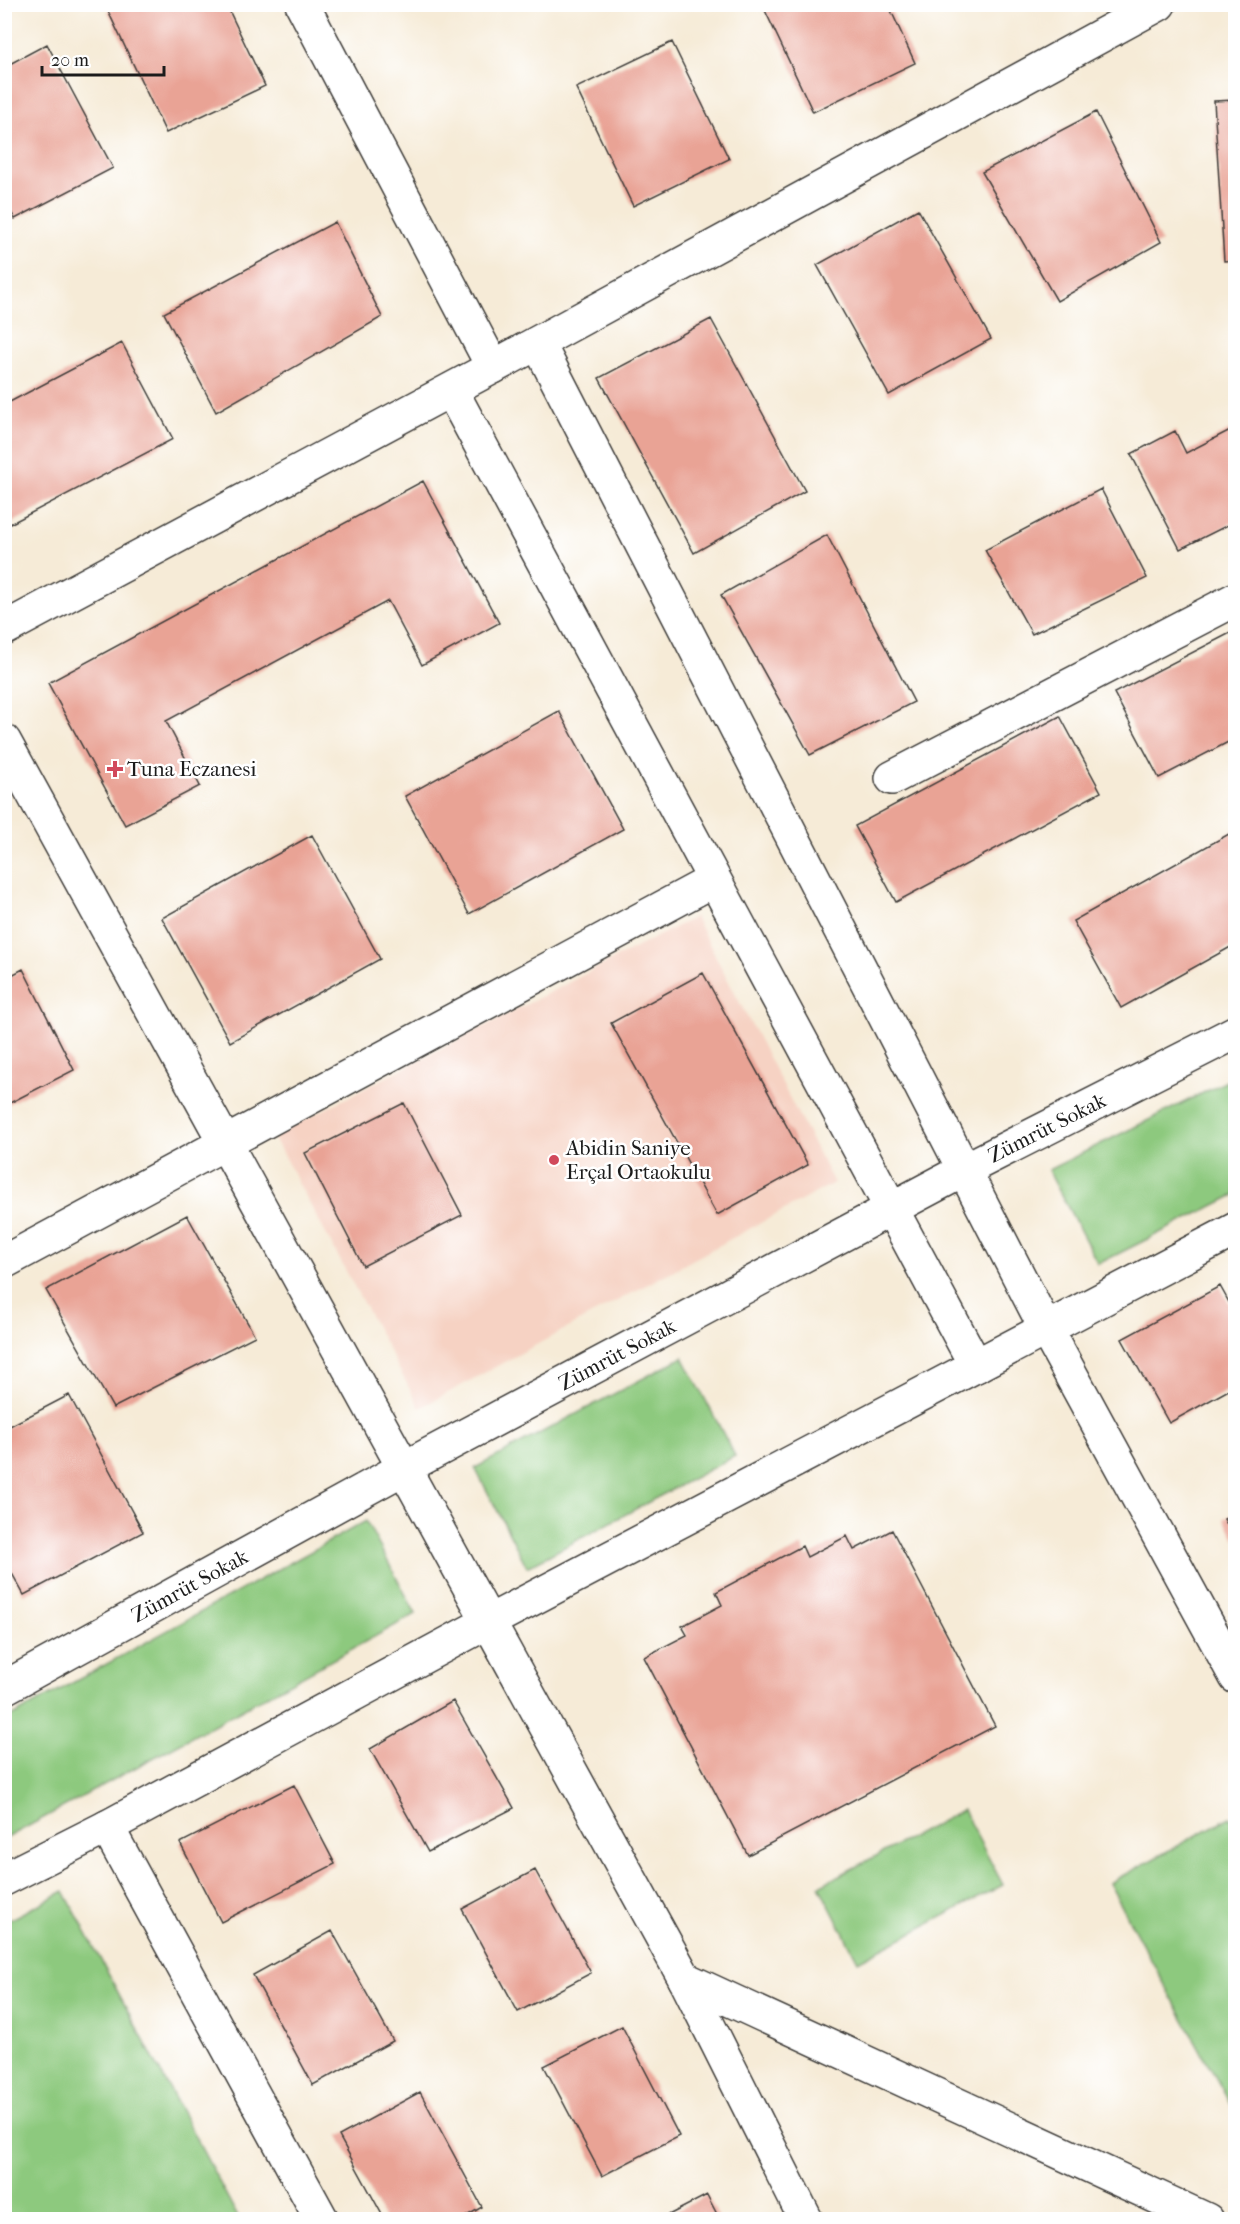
<svg xmlns="http://www.w3.org/2000/svg" width="1240" height="2224" font-family="'IM FELL French Canon',serif">
  <rect width="100%" height="100%" fill="#fff"/>
  <filter id="ink" filterUnits="userSpaceOnUse"><feTurbulence type="fractalNoise" baseFrequency=".0167" numOctaves="2"/><feDisplacementMap in="SourceGraphic" scale="12" xChannelSelector="R" yChannelSelector="G"/><feConvolveMatrix kernelMatrix="1 2 1 2 8 2 1 2 1" color-interpolation-filters="sRGB"/></filter>
  <filter id="wash" filterUnits="userSpaceOnUse"><feTurbulence type="fractalNoise" baseFrequency=".008" numOctaves="4" result="noise"/><feDisplacementMap in="SourceGraphic" scale="24" xChannelSelector="R" yChannelSelector="G"/><feGaussianBlur stdDeviation="1.35" result="paint"/><feColorMatrix in="noise" values="0 0 0 0 0 0 0 0 0 0 0 0 0 0 0 0 0 1.4 0 .05"/><feComposite in="paint" operator="in"/></filter>
  <g filter="url(#wash)">
    <rect width="100%" height="100%" fill="#f6ebd7"/>
    <path fill="#f6d2c3" d="M695,917L834,1183L420,1408L273,1136Z"/>
    <path fill="#8dc97e" stroke="#54724d" stroke-width="1.5" d="M1235,1077V1195L1098,1264L1048,1170Z
      M683,1357L735,1456L527,1567L475,1468Z
      M366,1521L416,1614L5,1839V1720Z
      M963,1810L1003,1885L858,1961L819,1886Z
      M1230,1817L1236,1827L1235,2113L1109,1883Z
      M64,1891L239,2219H5V1922Z"/>
    <g id="blocks">
      <path fill="#e9a395" d="M122,4H226L265,86L166,133L108,11Z
        M762,4H888L915,63L813,112Z
        M1001,5H1016L1004,11Z
        M672,42L729,159L633,206L576,88Z
        M47,44L113,168L15,219L4,199V67Z
        M1236,100V260L1224,261L1214,101Z
        M1096,112L1161,242L1057,301L982,172Z
        M918,209L991,339L889,395L817,265Z
        M335,222L382,317L216,412L164,313Z
        M711,319L805,491L694,553L599,378Z
        M122,343L173,439L8,525L4,520V405Z
        M1236,427V521L1180,549L1131,454L1175,431L1186,453Z
        M423,481L499,623L422,665L388,601L166,721L200,786L125,825L48,683Z
        M1101,489L1147,578L1032,634L985,550Z
        M827,535L914,702L810,755L721,595Z
        M1236,630V738L1159,778L1114,693Z
        M559,711L623,829L469,914L405,796Z
        M1060,716L1101,792L896,902L855,826Z
        M1236,830V944L1121,1008L1073,921Z
        M312,835L380,959L230,1042L162,918Z
        M23,969L74,1070L4,1106V979Z
        M703,973L808,1165L717,1215L611,1023Z
        M404,1103L462,1215L363,1266L305,1153Z
        M187,1215L255,1336L113,1408L46,1290Z
        M1220,1286L1236,1315V1386L1169,1423L1122,1339Z
        M69,1395L143,1532L24,1595L4,1559V1429Z
        M1236,1513V1540L1224,1519Z
        M892,1530L995,1726L748,1855L644,1657L687,1635L682,1626L722,1605L716,1592L802,1546L807,1557L847,1536L854,1550Z
        M453,1701L514,1808L428,1852L370,1749Z
        M294,1785L335,1864L221,1922L180,1843Z
        M535,1870L591,1973L518,2012L462,1909Z
        M332,1931L393,2041L313,2085L253,1975Z
        M622,2026L679,2136L602,2176L544,2066Z
        M420,2092L482,2207L460,2220H385L339,2136Z
        M707,2195L720,2220H659Z"/>
    </g>
  </g>
  <g filter="url(#ink)">
    <use href="#blocks" fill-opacity="0" stroke="#3d3b38" stroke-width="1.5"/>
    <g fill="none" stroke-linecap="round" stroke-linejoin="round">
      <defs>
        <g id="minor">
          <path d="M302,4L493,367"/>
          <path d="M538,343L1046,1329L1236,1677"/>
          <path d="M451,390L976,1366"/>
          <path d="M4,629L493,367L1159,4"/>
          <path d="M4,741L685,1979L1207,2220"/>
          <path d="M892,778L1236,599"/>
          <path d="M4,1262L714,880"/>
          <path id="s1" d="M4,1688L404,1468L964,1170L1236,1032"/>
          <path d="M107,1827L322,2220"/>
          <path d="M4,1879L107,1827L488,1622L1236,1229"/>
          <path d="M685,1979L806,2220"/>
        </g>
      </defs>
      <use href="#minor" stroke="#3d3b38" stroke-width="36"/>
      <use href="#minor" stroke="#fff" stroke-width="33"/>
    </g>
  </g>
  <g fill="#d1495b" stroke="#fff" stroke-width="2">
    <path d="M112 760h6v6h6v6h-6v6h-6v-6h-6v-6h6z"/>
    <circle cx="554" cy="1160" r="6"/>
  </g>
  <g text-anchor="middle" stroke-width="5" stroke-linejoin="round" paint-order="stroke">
    <g font-size="21" fill="#1c1c1c" stroke="#fff" text-anchor="start">
      <text x="127" y="776">Tuna Eczanesi</text>
      <text x="566" y="1155">Abidin Saniye<tspan x="566" dy="24">Erçal Ortaokulu</tspan></text>
    </g>
    <g font-size="21" fill="#1c1c1c" stroke="#fff">
      <text dy="7" stroke="none"><textPath href="#s1" startOffset="1184">Zümrüt Sokak</textPath></text>
      <text dy="7" stroke="none"><textPath href="#s1" startOffset="698">Zümrüt Sokak</textPath></text>
      <text dy="7" stroke="none"><textPath href="#s1" startOffset="212">Zümrüt Sokak</textPath></text>
    </g>
  </g>
  <rect width="1240" height="2224" fill="none" stroke="#fff" stroke-width="24"/>
  <path d="M42 66v9h122v-9" fill="none" stroke="#1c1c1c" stroke-width="3"/>
  <text x="51" y="66" font-size="18" fill="#1c1c1c" stroke="#ffffff" stroke-width="4.5" paint-order="stroke">20 m</text>
</svg>
